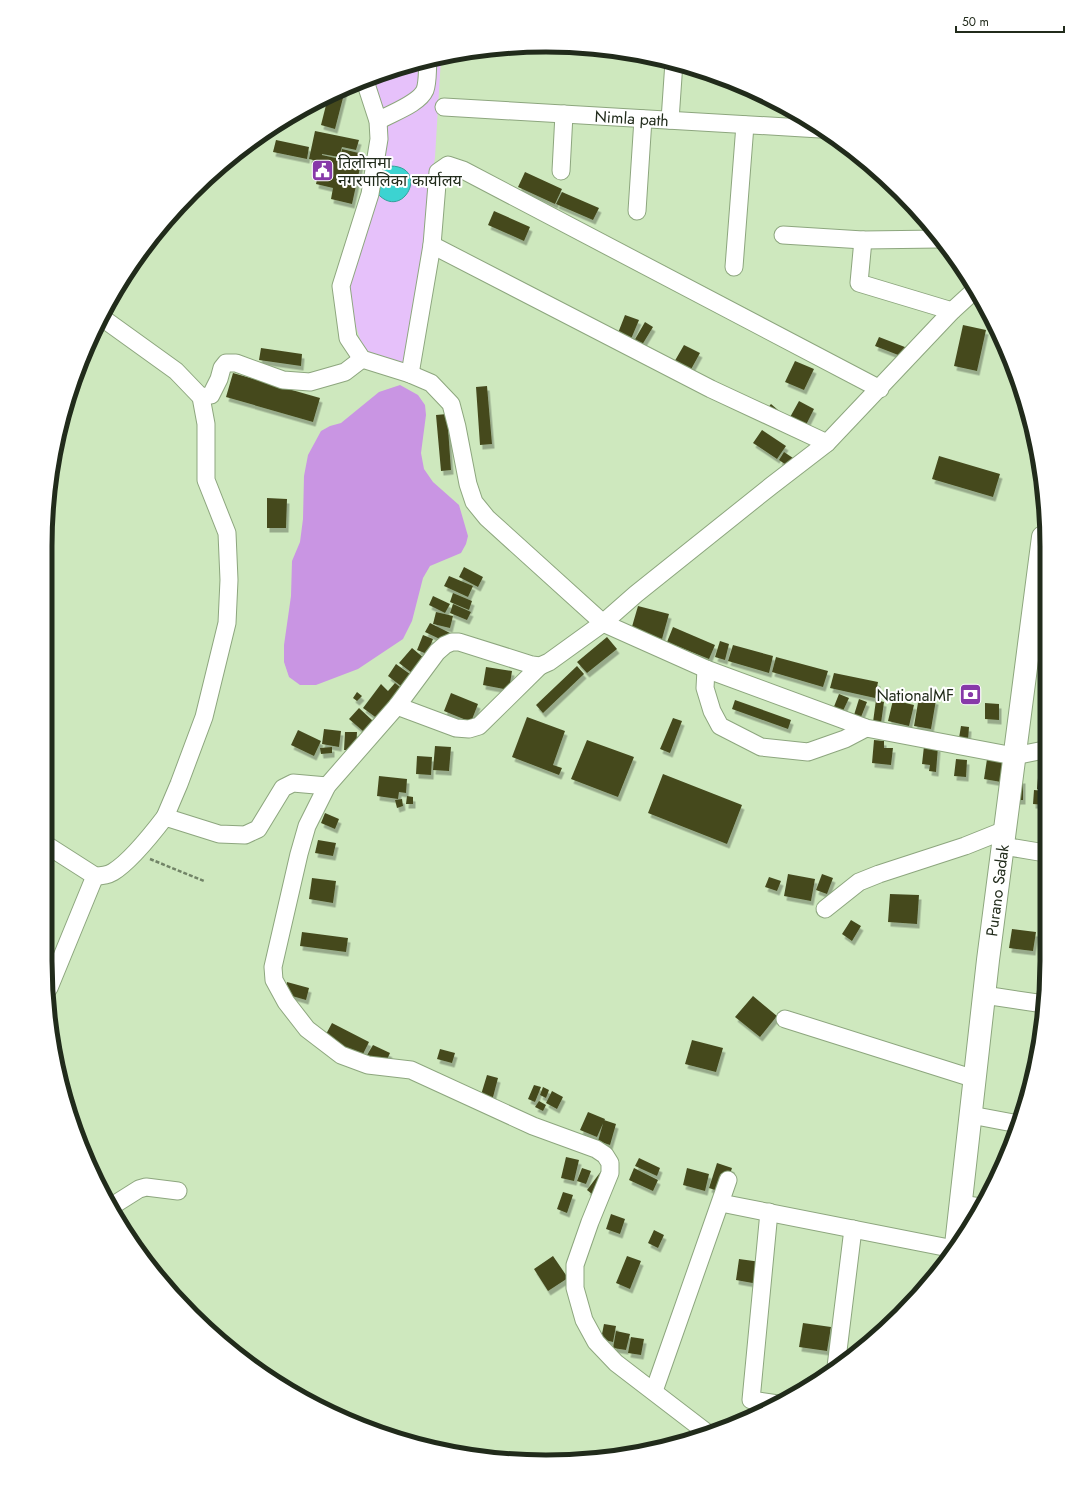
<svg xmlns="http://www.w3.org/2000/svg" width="1092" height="1507" font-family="Jost,'Noto Sans Devanagari',sans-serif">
  <defs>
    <filter id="shadow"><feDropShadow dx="2.5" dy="4.5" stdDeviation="0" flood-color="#0004"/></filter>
  </defs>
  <rect width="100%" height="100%" fill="#cee8be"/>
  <path fill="#e6c1fa" d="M441,58L435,157L425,226L424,245L405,364L371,355L361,342L349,305L350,278L377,193L410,177C404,167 395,164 384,168V156L367,80L385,72Z"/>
  <path fill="#c995e3" d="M400,385L418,395L425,405L426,415L421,453L424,469L433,482L459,505L468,536L466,544L461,553L430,566L423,578L412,621L403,639L358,669L316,685H300L289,677L284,662V645L291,596L292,561L300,542L303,519L304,476L308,455L321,431L330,426L341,423L379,392Z"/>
  <path fill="#3cd3d1" stroke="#34a19a" d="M390,166C431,166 403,223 377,193L379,171Z"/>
  <path fill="#454a1f" filter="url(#shadow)" d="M345,90L335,129L321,125L328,97Z
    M315,131L359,140L356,150L342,147L339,157L322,154V155L340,159L342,149L363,154L352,204L331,199L333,188L316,184L321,162L309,159Z
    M276,140L309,147L307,159L273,152Z
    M525,172L562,189L555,204L518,187Z
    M562,192L599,208L593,220L556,204Z
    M494,211L530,227L524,241L488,225Z
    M625,315L639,320L631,339L618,333Z
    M645,322L653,327L642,345L634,341Z
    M963,325L986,330L977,371L954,366Z
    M879,337L910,349L906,358L875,346Z
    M684,345L700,353L689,373L673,364Z
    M261,348L302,354L301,366L259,360Z
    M795,361L814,369L804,390L785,382Z
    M233,373L320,398L313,422L226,397Z
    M487,386L492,444L480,445L476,387Z
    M799,401L814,409L805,427L789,419Z
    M771,404L778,410L772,417L765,411Z
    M447,414L451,470L441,471L436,415Z
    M762,430L786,446L777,459L753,443Z
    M784,452L796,460L795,471L779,460Z
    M939,456L1000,474L993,497L932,479Z
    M267,498L287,499L286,528H267Z
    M464,567L483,577L478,587L459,577Z
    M449,576L473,586L468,597L444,586Z
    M453,593L472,601L469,610L450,602Z
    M433,596L450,604L445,613L429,605Z
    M453,604L471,612L467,620L450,613Z
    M638,606L669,614L662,639L631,630Z
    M436,612L453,616L450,628L433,624Z
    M430,623L450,633L446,642L425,632Z
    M673,627L715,645L709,659L667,642Z
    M423,635L433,639L427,654L417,650Z
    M607,637L617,649L587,673L577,662Z
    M720,641L729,644L725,660L715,657Z
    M733,645L773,656L769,673L728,661Z
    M412,648L424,658L412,673L399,663Z
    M776,657L828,671L823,687L772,672Z
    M396,664L410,674L401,686L388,676Z
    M577,666L584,674L543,713L536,705Z
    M486,667L512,671L509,690L483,685Z
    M834,673L878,682L875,698L830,688Z
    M395,683L400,687L378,719L363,708L381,684L388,691Z
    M357,692L362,696L357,701L353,698Z
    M451,693L478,704L471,722L444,711Z
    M839,694L849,698L842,713L833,709Z
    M919,697L936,700L931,729L914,726Z
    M859,699L867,702L861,717L854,715Z
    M735,700L791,720L788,729L732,709Z
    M876,700L884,702L881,723L873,722Z
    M893,700L914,705L909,726L888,721Z
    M985,703L999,704V720L985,719Z
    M359,708L373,721L364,732L349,719Z
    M527,717L565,731L553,765L562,768L559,775L512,757Z
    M673,718L682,721L670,753L660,749Z
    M961,726L969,727L968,740L959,738Z
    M324,729L341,731L339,747L322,744Z
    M298,730L321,741L314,756L291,745Z
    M345,732H357L356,750H344Z
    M587,740L634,757L618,797L571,779Z
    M874,740L884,741V748H893L891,765L872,763Z
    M435,746L451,747L449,771L433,770Z
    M924,746L938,747L936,772L929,771L930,765L922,764Z
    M332,747V753L321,754L320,748Z
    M417,756L432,757L431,775L416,774Z
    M956,759L967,760L966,777L954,776Z
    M987,759L1005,762L1001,782L984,779Z
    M663,774L742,805L727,844L648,813Z
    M379,776L407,779L406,793L399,792L398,799L377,796Z
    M1038,778H1045V790L1037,789Z
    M1015,779H1023V800H1015Z
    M1034,790L1045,791V805L1033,804Z
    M407,796L413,797V804H406Z
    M402,799L403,806L397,808L395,800Z
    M325,813L339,819L335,829L321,823Z
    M318,840L336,843L333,856L315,853Z
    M788,874L815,879L811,901L784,896Z
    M822,874L833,878L827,894L816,890Z
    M769,877L781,881L777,891L765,887Z
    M312,878L336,881L333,903L309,899Z
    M890,894L919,895L917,924L888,922Z
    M851,920L861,926L852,941L842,934Z
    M1012,929L1036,932L1033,951L1009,948Z
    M302,932L348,938L346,952L300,946Z
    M287,982L309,988L306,1000L285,994Z
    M753,996L777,1016L760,1037L735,1017Z
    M332,1023L369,1042L362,1056L325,1036Z
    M692,1040L723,1048L716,1072L685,1064Z
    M373,1045L390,1053L385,1064L367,1055Z
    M440,1049L455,1053L452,1063L437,1059Z
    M487,1075L498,1078L492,1101L480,1098Z
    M534,1085L541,1087L535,1102L528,1099Z
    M543,1087L549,1090L546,1098L540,1095Z
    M552,1091L563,1097L557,1109L546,1103Z
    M539,1101L546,1105L543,1111L535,1107Z
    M588,1112L605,1119L597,1137L580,1130Z
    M604,1120L616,1124L610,1145L598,1141Z
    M566,1157L579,1160L574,1181L561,1178Z
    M639,1158L660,1168L657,1176L635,1166Z
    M717,1163L732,1168L724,1193L709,1188Z
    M582,1168L591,1171L586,1184L577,1181Z
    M634,1168L658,1180L653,1191L629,1180Z
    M687,1168L709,1174L705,1191L683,1185Z
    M602,1170L598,1199L587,1190Z
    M563,1192L573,1195L567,1213L557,1209Z
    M611,1214L625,1219L620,1234L606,1229Z
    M654,1230L664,1235L658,1248L648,1243Z
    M553,1256L568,1278L548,1291L534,1269Z
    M627,1256L641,1261L630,1289L616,1283Z
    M739,1259L761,1262L758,1284L736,1280Z
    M803,1323L831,1327L827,1351L799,1347Z
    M604,1324L616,1326L613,1342L601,1339Z
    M616,1331L630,1334L626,1350L613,1348Z
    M631,1337L644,1339L641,1355L628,1353Z"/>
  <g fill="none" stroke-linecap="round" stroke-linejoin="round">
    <defs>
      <g id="minor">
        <path d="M365,81L378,121L379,139L370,194L341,286L348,338L362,359L410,374L431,383L451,404L457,427L468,484L474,502L487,518L603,623L706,669L866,728L1014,756L1044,750"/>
        <path id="s1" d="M444,107L820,129"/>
        <path d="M670,120L674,62"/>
        <path d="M378,121C391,113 419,104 425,90C428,82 427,70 428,62"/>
        <path d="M561,171L564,114"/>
        <path d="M637,211L643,119"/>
        <path d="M783,235L863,240L940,239"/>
        <path d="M863,240L859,283L952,311"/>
        <path d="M432,245L711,389L827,443"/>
        <path d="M734,267L745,125"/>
        <path d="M101,317L176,371L201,397L206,424V480L227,533L229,580L227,623L204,717L179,784L165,817"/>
        <path d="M410,374L432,245L438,172L448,165L463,170L880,389"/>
        <path d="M201,397L211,395L219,379L222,368L226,363H236L283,380L310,382L345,372L362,359"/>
        <path d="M706,669L705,688L712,711L720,726L761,747L808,752L845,739L866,728"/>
        <path d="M397,706L456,728L469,729L479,726L540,666"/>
        <path d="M45,844L95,876C101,876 108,875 113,872C131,861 152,834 165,817L219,834L245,835L258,829L283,788L293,783L327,786"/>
        <path d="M1003,846L1045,853"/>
        <path d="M825,909L859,882L879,874L965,846L1005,830"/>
        <path d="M49,988L95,876"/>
        <path d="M984,995L1044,1004"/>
        <path d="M785,1019L975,1079"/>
        <path d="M971,1115L1018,1124"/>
        <path d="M721,1203L954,1249"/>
        <path d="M961,1204L980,1207"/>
        <path d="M112,1206L139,1189L146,1187L178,1191"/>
        <path d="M769,1212L751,1400L778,1404"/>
        <path d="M836,1367L853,1229"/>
        <path d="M654,1391L728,1180"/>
        <path d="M706,1432L616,1363L596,1342L584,1320L575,1288V1265L590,1222L610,1173V1163L605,1155L596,1149L533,1126L411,1070L368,1065L341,1055L307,1029L286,1002L274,980L273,967L299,854L307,826L327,786L397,706L437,652L445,645L452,642H459L532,665L540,666L549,662L603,623L636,594L771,486L827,443L952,311L975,290"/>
      </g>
      <g id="major">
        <path id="s2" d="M956,1245L988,960L1043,537"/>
      </g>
    </defs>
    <use href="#minor" stroke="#8da67e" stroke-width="19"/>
    <use href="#major" stroke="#8da67e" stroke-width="24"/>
    <path stroke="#728467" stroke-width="2.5" stroke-dasharray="4 2" stroke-linecap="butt" d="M150,859L204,881"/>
    <use href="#minor" stroke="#fff" stroke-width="17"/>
    <use href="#major" stroke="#fff" stroke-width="22"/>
  </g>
  <defs>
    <symbol id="civic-square" viewBox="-11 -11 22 22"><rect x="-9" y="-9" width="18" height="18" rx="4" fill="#8739a9" stroke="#fff"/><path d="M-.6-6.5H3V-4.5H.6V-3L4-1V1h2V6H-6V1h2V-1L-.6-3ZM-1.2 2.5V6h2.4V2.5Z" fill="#fff"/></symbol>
    <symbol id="bank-square" viewBox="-11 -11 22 22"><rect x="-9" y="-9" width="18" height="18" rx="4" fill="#8739a9" stroke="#fff"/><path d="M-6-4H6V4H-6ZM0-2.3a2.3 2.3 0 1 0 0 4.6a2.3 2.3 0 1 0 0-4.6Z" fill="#fff"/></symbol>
  </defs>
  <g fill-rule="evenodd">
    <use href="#civic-square" x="310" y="158" width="25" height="25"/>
    <use href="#bank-square" x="958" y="682" width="25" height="25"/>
  </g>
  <g text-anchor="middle" stroke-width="4" stroke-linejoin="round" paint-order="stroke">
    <g font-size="16" fill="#212b1b" stroke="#fff">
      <text dy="6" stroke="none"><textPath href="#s1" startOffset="188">Nimla path</textPath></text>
      <text dy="6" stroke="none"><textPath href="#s2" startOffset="357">Purano Sadak</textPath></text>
    </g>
    <g font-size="16" fill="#212b1b" stroke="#fff" text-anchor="start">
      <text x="338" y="168">तिलोत्तमा<tspan x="338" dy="18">नगरपालिका कार्यालय</tspan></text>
      <text x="954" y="701" text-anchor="end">NationalMF</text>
    </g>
  </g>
  <path d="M0 0H1092V1507H0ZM546 52H546A494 494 0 0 1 1040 546V961A494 494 0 0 1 546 1455H546A494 494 0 0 1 52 961V546A494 494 0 0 1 546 52Z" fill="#fff" fill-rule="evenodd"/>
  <path fill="none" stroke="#212b1b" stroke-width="5" d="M546 52H546A494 494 0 0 1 1040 546V961A494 494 0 0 1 546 1455H546A494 494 0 0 1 52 961V546A494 494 0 0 1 546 52Z"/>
  <path d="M956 26v6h108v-6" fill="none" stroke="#212b1b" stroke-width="2"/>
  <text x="962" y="26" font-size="12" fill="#212b1b" stroke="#ffffff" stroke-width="3" paint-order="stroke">50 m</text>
</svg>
